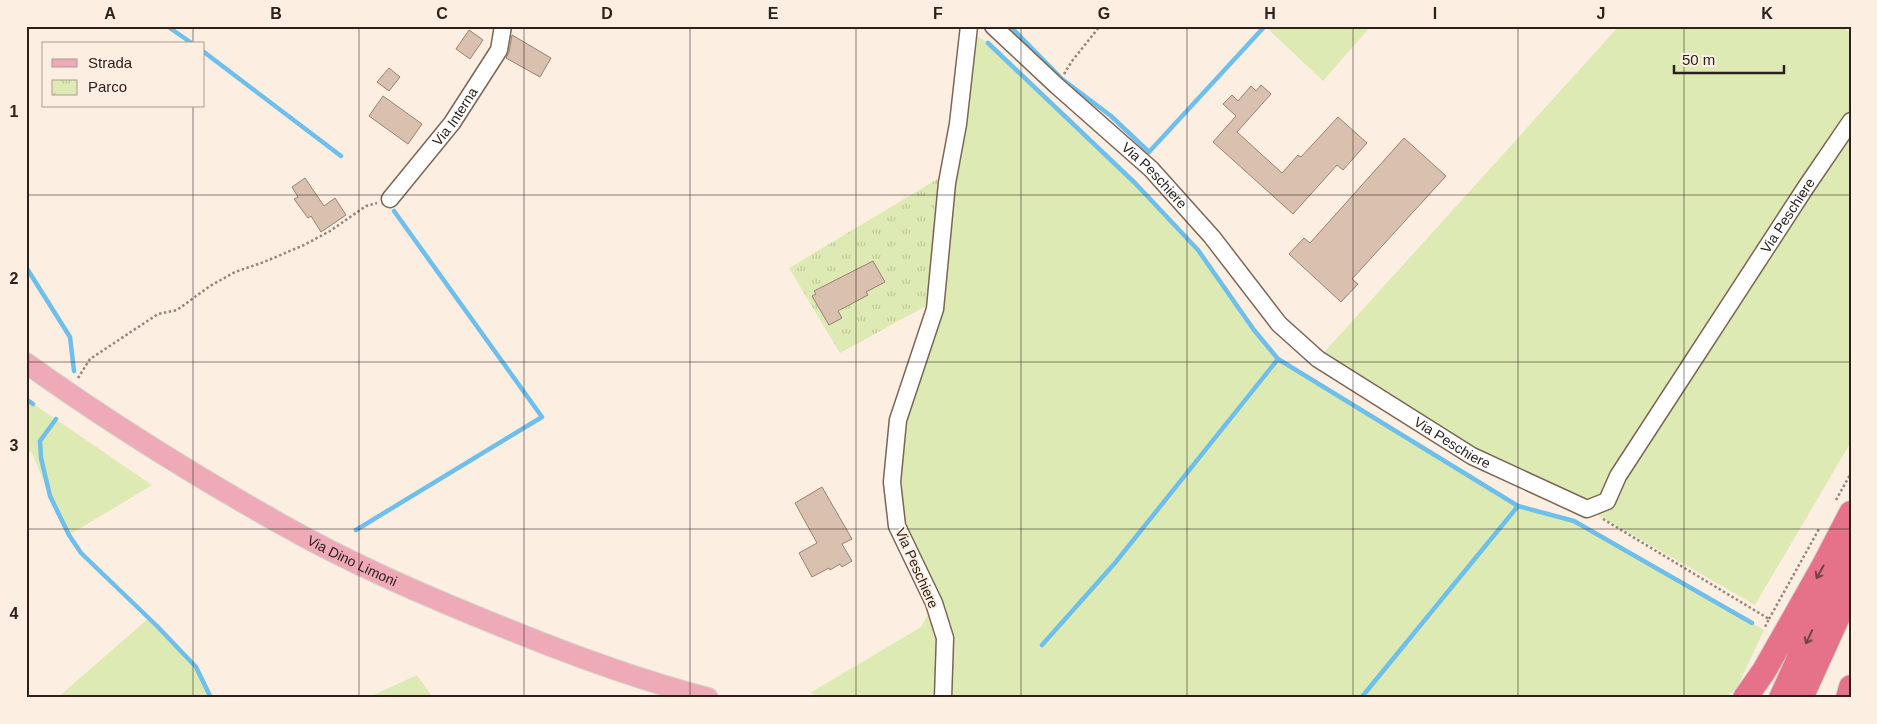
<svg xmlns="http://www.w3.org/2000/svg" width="1877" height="724" font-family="Helvetica,sans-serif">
  <defs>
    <pattern id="park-tufts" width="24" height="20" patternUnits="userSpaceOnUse" patternTransform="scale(1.25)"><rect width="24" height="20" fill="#deeab3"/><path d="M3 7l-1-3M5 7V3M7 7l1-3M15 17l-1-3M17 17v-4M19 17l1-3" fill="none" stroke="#bfc899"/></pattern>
  </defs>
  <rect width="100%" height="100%" fill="#fdeee2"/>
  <path fill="#deeab3" d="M1265,26H1371L1323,81Z
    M1619,26H1841L1851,33V442L1755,605L1587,509L1472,456L1318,359Z
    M969,31L988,43L1135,183L1198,250L1254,330L1278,359L1518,506L1574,521L1764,630L1737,688L1725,698H824L810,693L921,627L934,603L897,526L898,420L935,309Z
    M26,399L152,485L69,535L50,496L31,451L26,455Z
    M149,618L196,667L211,698H57Z
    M417,675L433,698H367Z"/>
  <path fill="url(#park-tufts)" d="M949,172L935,301L840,353L789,268Z"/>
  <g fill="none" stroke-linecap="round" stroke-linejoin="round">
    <path stroke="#6ebfec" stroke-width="4.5" d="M167,26L193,44
      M1010,26L1062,79L1111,116L1149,152L1265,26
      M988,43L1135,183L1198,250L1254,330L1278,359L1518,506L1574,521L1752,623
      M204,52L341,156
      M26,267L70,337L74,371
      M26,399L33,404
      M56,419L40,441L41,458L50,496L69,535L81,553L157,626L196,667L211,698
      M356,530L542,417L394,211
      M1042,645L1115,563L1278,359
      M1361,698L1518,506"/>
  </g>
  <path fill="#dac0ae" stroke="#998170" d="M469,30L483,40L470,59L456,49Z
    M512,35L551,58L540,77L506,58L509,52Z
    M389,68L400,77L389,91L377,82Z
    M1261,85L1271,94L1237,132L1282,173L1298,155L1301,157L1338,117L1367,143L1343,170L1337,165L1293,214L1213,142L1236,116L1223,104L1232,95L1238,101L1251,86L1256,91Z
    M383,96L422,124L408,144L369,116Z
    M1404,138L1446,176L1352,279L1358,284L1341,302L1289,254L1304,238L1310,243Z
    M305,178L324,206L335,198L346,215L321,232L311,216L308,218L294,199L298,197L292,187Z
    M873,261L885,282L866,292L868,295L838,311L842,318L829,325L812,296L816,294L814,291Z
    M822,487L852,539L842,544L852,561L842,567L840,564L830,570L829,568L812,577L799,553L817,543L795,503Z"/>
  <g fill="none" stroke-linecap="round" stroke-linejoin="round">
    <defs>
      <g id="minor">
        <path id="s1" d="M993,26L1057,86L1151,169L1212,237L1279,324L1318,359L1472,456L1587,509L1607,501L1618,476L1806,187L1851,121"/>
        <path id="s2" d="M390,199L452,123L499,50L503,26"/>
        <path d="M943,698L945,638L934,603L897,526L892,482L898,420L935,309L947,183L958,124L969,26"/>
      </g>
      <g id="major">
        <path id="s3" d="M26,363C107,421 192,474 279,523C351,564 428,597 505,628C571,655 639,680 708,698"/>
      </g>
      <path id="highway" d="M1745,698L1764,671L1823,567L1851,513
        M1781,698L1847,553
        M1801,698L1851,588
        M1848,698L1851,687"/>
    </defs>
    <use href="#minor" stroke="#7c6555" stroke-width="19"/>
    <use href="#major" stroke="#d5d3d1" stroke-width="22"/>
    <use href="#highway" stroke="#d5d3d1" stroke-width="26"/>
    <path stroke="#93867d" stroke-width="2.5" stroke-dasharray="2.5 2.5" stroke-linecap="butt" d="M1064,74L1072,61L1100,26
      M78,378L90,359L158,314L177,310L210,286L235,272L264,262L304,245L330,231L366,206L377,203
      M1836,500L1851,473
      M1603,519L1769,619L1764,629
      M1769,619L1819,529"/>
    <use href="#minor" stroke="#fff" stroke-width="16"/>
    <use href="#major" stroke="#efaab8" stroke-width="20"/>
    <use href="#highway" stroke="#e57288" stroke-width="24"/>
  </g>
  <defs><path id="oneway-shaft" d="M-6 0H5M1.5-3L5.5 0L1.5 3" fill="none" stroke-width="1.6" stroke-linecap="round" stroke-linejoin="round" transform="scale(1.25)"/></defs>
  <g stroke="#764247">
    <use href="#oneway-shaft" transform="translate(1820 572) rotate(119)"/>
    <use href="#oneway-shaft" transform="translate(1809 637) rotate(115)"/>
  </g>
  <path fill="none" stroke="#2c221b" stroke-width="1" stroke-opacity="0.55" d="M193,26V44M359,26V698M524,26V698M690,26V698M856,26V698M1021,26V698M1187,26V698M1353,26V698M1518,26V698M1684,26V698M193,106V698M26,195H1851M26,362H1851M26,529H1851"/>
  <g text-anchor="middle" stroke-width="4" stroke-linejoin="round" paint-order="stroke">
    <g font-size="14" fill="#2c221b" stroke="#fdeee2">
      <text dy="5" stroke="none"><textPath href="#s2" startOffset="105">Via Interna</textPath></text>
      <text dy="5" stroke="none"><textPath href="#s1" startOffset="220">Via Peschiere</textPath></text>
      <text dy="5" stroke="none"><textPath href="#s1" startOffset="1135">Via Peschiere</textPath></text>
      <text dy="5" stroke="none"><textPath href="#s1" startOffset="625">Via Peschiere</textPath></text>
      <text dy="5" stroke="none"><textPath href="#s3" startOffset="382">Via Dino Limoni</textPath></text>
      <text transform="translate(917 568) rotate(66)" y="5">Via Peschiere</text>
    </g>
  </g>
  <rect width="1877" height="724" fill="none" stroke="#fdeee2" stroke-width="55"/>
  <rect x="42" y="42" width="162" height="65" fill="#fdeee2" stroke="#a99c92"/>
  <rect x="52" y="59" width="25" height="8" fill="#efaab8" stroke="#a99c92"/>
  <text x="88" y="68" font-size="15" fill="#2c221b">Strada</text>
  <rect x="52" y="80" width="25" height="15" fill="url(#park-tufts)" stroke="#a99c92"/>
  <text x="88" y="92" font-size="15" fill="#2c221b">Parco</text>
  <path d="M1674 65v8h110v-8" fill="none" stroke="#2c221b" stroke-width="2.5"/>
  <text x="1682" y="65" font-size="15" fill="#2c221b" stroke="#fdeee2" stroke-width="4" paint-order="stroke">50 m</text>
  <rect x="28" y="28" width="1822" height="668" fill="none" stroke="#2c221b" stroke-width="2"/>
  <g font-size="16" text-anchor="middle" font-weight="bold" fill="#2c221b">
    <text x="110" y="19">A</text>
    <text x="276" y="19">B</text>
    <text x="442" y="19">C</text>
    <text x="607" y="19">D</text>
    <text x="773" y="19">E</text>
    <text x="938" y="19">F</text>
    <text x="1104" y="19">G</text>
    <text x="1270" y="19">H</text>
    <text x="1435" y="19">I</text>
    <text x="1601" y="19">J</text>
    <text x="1767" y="19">K</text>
    <text x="14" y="117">1</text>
    <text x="14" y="284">2</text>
    <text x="14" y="451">3</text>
    <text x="14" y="619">4</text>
  </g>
</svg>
